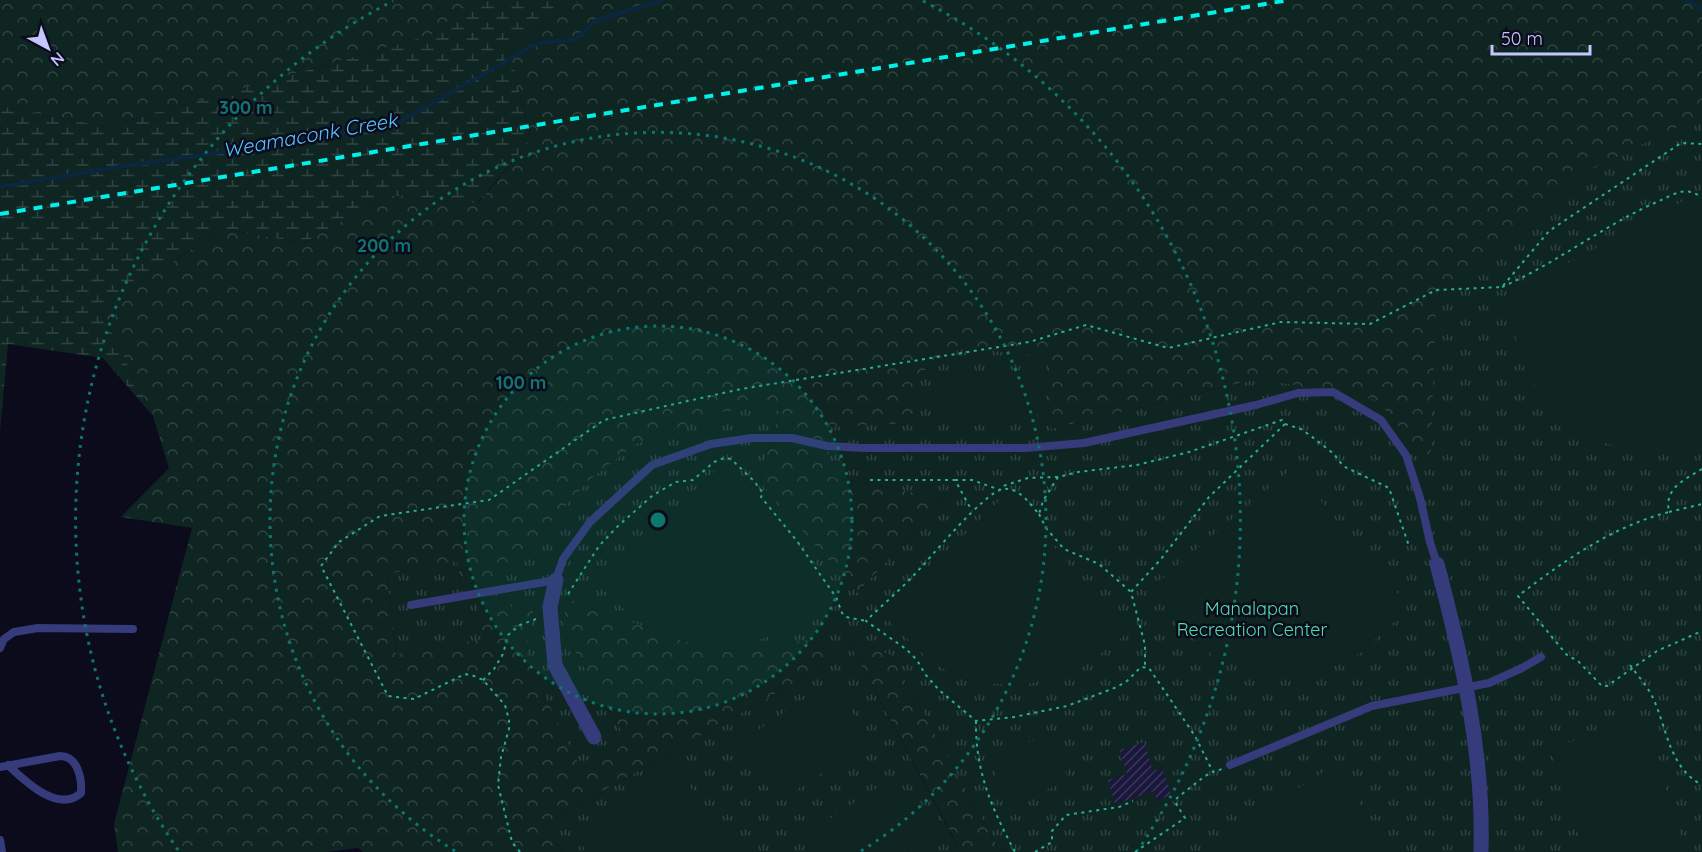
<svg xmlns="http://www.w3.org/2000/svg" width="1702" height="852" font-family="Quicksand,sans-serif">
  <defs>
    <pattern id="forest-crowns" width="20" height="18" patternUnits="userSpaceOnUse" patternTransform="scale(1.5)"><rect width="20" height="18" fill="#0e2522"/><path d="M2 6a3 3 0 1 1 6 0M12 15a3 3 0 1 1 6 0" fill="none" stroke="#304343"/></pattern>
    <pattern id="wetland-marsh" width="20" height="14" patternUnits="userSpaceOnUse" patternTransform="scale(1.5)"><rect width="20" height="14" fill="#0e2522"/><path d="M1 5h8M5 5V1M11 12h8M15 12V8" fill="none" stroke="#304343"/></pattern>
    <pattern id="park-tufts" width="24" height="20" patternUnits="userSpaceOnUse" patternTransform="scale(1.5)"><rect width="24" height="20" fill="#0e2522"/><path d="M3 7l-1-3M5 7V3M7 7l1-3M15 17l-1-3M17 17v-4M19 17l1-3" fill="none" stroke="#304343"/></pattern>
    <pattern id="building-hatch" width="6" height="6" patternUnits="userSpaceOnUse" patternTransform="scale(1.5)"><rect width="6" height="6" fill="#1a173c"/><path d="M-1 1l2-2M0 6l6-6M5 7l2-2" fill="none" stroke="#3a3759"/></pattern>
  </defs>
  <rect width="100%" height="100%" fill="#0c0b1b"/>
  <path fill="url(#forest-crowns)" d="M0,0H469L434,34L107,127L0,106Z
    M581,0H1702V116L1555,539L1258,379L1051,429L919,374L914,423L828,476L946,499L856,594L759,481L781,406L588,481L501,577L461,586L457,562L387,574L396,654L478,606L534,607L526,658L628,742L565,635V598L718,653L826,637V665L543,825L562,852H363L358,848L326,852H118L114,824L192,528L121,517L169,468L153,416L100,309L223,229L304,243L386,195L478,203L531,140L509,49Z
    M847,639L891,655L999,849L1029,852H950L958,846Z"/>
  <path fill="url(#wetland-marsh)" d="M469,0H581L509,49L531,140L477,203L386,195L304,243L223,229L100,309L153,416L103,358L8,344L0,431V106L107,127L434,34Z"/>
  <path fill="url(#park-tufts)" d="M1702,115V852H1029L999,849L891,655L847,639L958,847L950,852H562L543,825L826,665V637L718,653L565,598V635L628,742L583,773L526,658L534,607L478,606L483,639L396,654L387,574L457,561L461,586L501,577L588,481L636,444L722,412L781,405L759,481L857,593L946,499L828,476L829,427L913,423L919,374L956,346L1049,358L1051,429L1258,379L1377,400L1430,464L1436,310L1457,278L1594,168Z"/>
  <path fill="#0e2522" d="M1685,200L1700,205L1702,211V440L1673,450H1632L1590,439L1554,413L1528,376L1515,335L1513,293Z
    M1026,370C1028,371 1033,372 1035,374C1043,380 1044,404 1039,412C1036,417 1032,418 1027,420L946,422L934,414L932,387L938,376L948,374Z
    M1293,468L1407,605L1397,619L1361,653L1311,673L1254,672L1213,656L1181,627L1152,587Z
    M717,469H735L844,600L810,623L718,653L666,634L636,621L597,583Z
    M1016,500L1125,635L1077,671L1024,685L973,683L932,663L883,615L999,501Z
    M831,681L871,740L778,802L739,743Z
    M1643,718L1686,852H1584L1551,748Z
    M1051,734L1069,781L1006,804L989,757Z
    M674,765L738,852H587L576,836Z
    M1334,765L1392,852H1224L1218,842Z
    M895,776L933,836L908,852H811L802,837Z"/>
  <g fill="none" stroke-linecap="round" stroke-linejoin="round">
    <path stroke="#0b263f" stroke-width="4" d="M1687,0L1702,9
      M0,187L112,168L310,139L400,122L538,43L574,40L597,20L663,0"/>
  </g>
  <path fill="url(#building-hatch)" d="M1144,742L1153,771L1162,768L1171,795L1157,800L1154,791L1115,804L1108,780L1127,774L1120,750Z"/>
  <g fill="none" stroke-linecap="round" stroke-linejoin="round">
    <path stroke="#2bad95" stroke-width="2" stroke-dasharray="3 4.5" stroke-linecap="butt" d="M1502,287C1557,263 1604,225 1659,201C1666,198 1673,194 1680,192C1688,190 1695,193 1702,197
      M1285,424L1301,429L1311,436L1334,454L1343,466L1389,488L1409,546
      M1702,469C1684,480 1664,488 1669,512C1611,527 1564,561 1518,596L1567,655L1578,661L1602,686H1607L1657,651L1702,631
      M1058,477L1043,501L1039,514C1030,504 1019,487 1003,489C983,493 929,560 913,576C898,592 881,606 866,621L906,649L917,660L925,674L939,690L976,721L1014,717L1067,706L1117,687L1127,681L1141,667L1149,668L1195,736L1213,772L1222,769
      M870,480H955L972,511
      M955,480H972L1000,490L1003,486L1028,478L1058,477L1078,472L1137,465L1189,452L1282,420L1285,424L1209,497L1161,559L1131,592L1145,645V666
      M1669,512L1702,504
      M1039,514L1046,528L1064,549L1099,564L1131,592
      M568,594L599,546L616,528L653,495L676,482L693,480L714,462L724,458L731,459L754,481L763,493L761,497L797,541L819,573L836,597L842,613L846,617L866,621
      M1630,665C1637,675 1646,684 1652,696C1667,726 1668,767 1702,785
      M483,680L494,669L503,654L508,635L520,625L536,619
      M976,721C975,771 992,809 1015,852
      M520,852L512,842L498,785L501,757L509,729V720L505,705L483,680L474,676L465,674L414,699L388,696L321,566L339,542L380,516L489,500L604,420L741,389L1029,342L1086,325L1168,348L1281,322L1370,324L1436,290L1502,287L1549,231L1681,143L1702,144
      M1035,852L1052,842V831L1066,815L1119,807L1133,801
      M1135,852L1185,818L1175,802L1177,798L1205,776L1213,772"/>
    <path stroke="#353b7b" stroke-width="8" d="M411,605L556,580L563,559L590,522L652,465L711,444L752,438H792L827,446L863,448H1026L1084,443L1256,405L1298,393L1333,392L1381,420L1406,455L1420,498L1430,542L1437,564
      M0,648L4,639L14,632L38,628L133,629
      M1230,765L1372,706L1489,683L1522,668L1541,657
      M0,767L60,756C78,756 82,779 81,793C58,814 24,780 8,765
      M0,840L2,852"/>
    <path stroke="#353b7b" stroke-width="15" d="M1437,564C1462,658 1484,754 1481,852
      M556,580L550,607L555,665L594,737"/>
    <path stroke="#00f0ea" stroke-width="4" stroke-dasharray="9 8" stroke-linecap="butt" d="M0,214L1289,0"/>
  </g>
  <circle cx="658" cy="520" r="194" fill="#0f766e" fill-opacity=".12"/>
  <g fill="none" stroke="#0f766e" stroke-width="3" stroke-dasharray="3 6">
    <circle cx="658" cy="520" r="194"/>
    <path d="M455 851A388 388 0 1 1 861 851"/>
    <path d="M178 850A583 583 0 0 1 393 1M923 1A583 583 0 0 1 1138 850"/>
  </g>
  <g text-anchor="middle" stroke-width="5" stroke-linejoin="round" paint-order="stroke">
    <g font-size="18" fill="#52deaa" stroke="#0c0b1b">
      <text x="1252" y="615">Manalapan<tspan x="1252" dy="21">Recreation Center</tspan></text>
    </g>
    <g font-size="20" font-style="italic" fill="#53c5ff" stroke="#0c0b1b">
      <text transform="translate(310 135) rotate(-10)" y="7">Weamaconk Creek</text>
    </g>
  </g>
  <circle cx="658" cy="520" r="9" fill="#0f766e" stroke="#0c0b1b" stroke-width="3"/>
  <g font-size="18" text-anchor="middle" font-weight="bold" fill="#0f766e" stroke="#0c0b1b" stroke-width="5" stroke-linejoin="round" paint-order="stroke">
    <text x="246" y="114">300 m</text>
    <text x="384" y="252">200 m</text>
    <text x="521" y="389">100 m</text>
  </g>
  <g transform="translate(48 48) rotate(139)" stroke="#0c0b1b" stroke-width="4.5" paint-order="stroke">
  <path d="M0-4.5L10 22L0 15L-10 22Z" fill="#c5c6ff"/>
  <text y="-9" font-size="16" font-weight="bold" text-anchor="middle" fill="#c5c6ff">N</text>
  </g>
  <path d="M1492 45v9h98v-9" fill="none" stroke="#c5c6ff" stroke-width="3"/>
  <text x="1501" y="45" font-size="18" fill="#c5c6ff" stroke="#0c0b1b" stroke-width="4.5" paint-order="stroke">50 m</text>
</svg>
